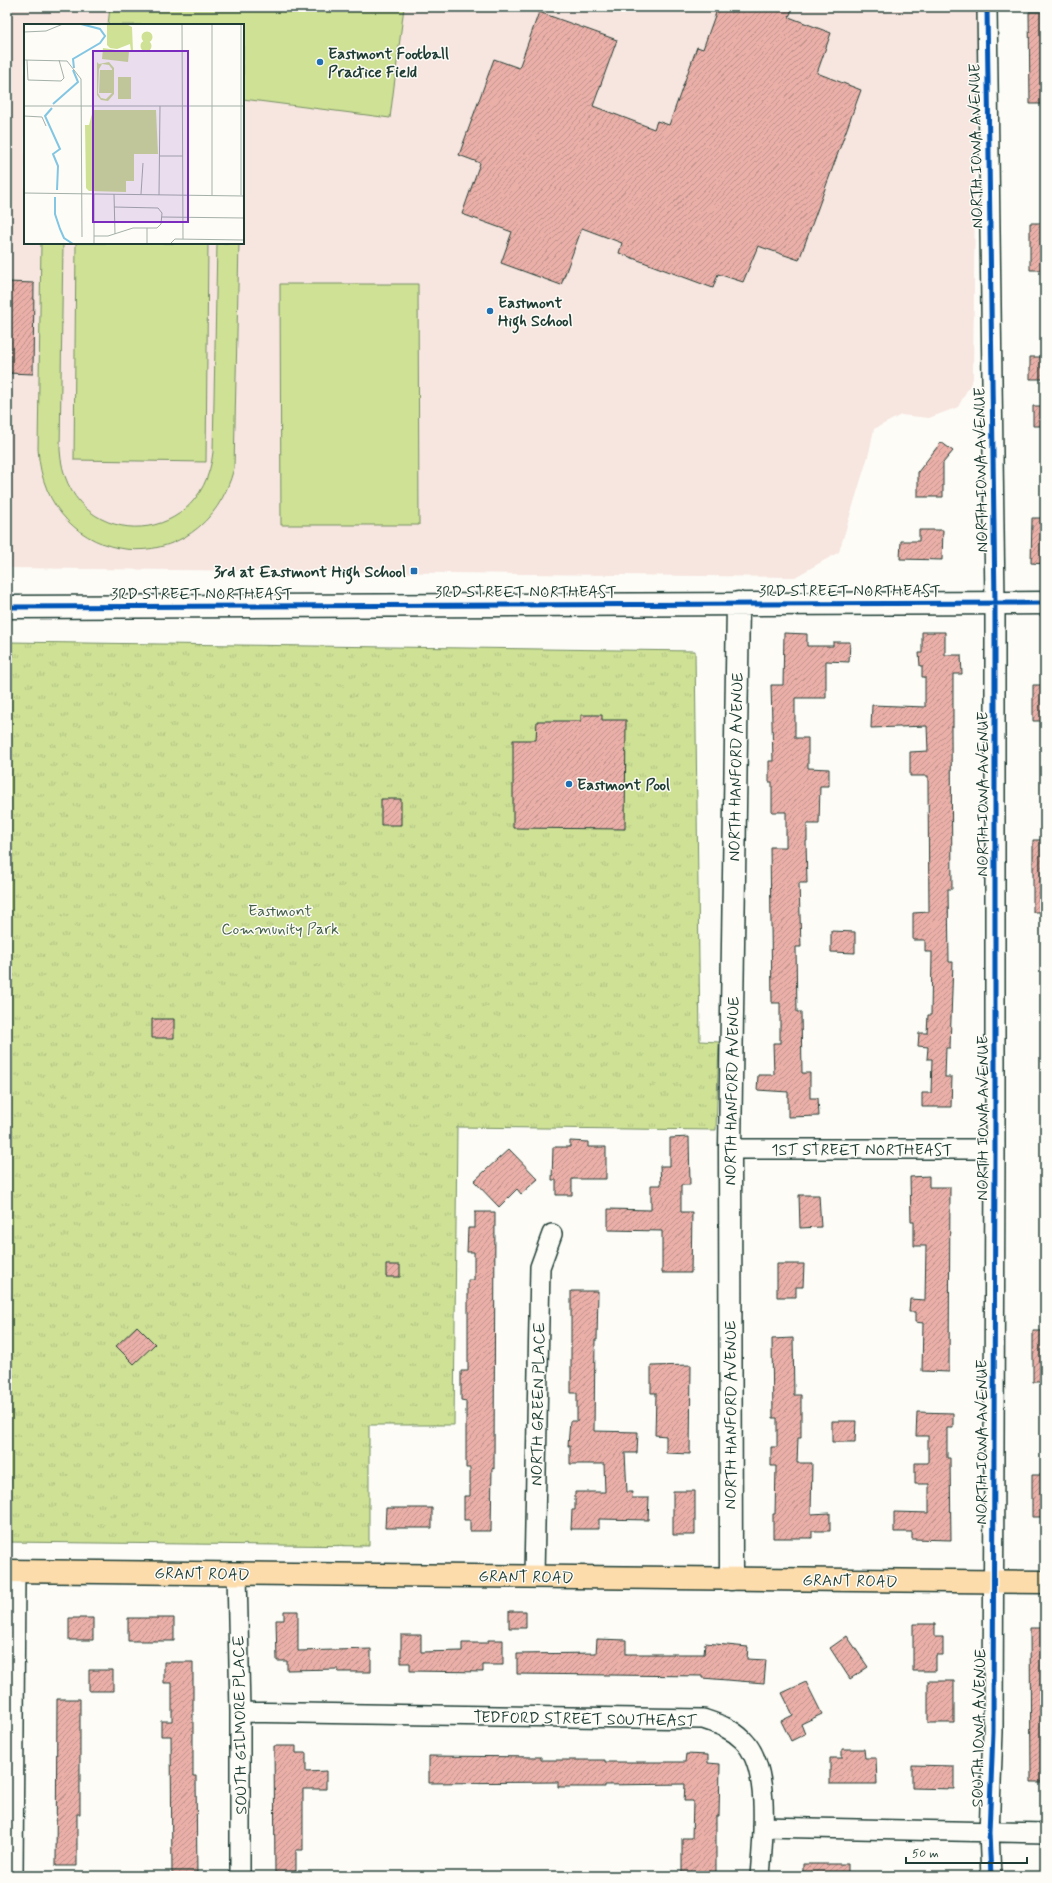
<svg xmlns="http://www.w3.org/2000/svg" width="1052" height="1883" font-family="Mynerve,sans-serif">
  <defs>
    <pattern id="park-tufts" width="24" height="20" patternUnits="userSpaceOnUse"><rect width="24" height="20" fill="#cee195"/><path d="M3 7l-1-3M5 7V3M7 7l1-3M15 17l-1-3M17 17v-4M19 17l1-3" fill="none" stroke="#b0c281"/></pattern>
    <pattern id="building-hatch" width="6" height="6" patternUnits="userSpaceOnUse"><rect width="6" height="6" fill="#eab0a8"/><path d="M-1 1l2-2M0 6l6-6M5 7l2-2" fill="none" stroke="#bd908a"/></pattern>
  </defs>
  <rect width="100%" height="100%" fill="#fdfcf7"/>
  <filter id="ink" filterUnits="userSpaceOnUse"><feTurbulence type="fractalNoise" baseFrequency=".025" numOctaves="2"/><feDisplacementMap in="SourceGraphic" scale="8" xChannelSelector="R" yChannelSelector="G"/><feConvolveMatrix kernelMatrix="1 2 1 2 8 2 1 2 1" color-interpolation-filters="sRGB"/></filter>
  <g filter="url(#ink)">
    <path fill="#f7e5df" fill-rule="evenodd" d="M7,7H977L973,379L958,407L929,418L901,415L874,429L869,453L839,552L795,577L7,568ZM25,25H243V243H25Z"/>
    <path fill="#cee195" stroke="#768f64" d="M110,7H404L390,118L243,99V25H108Z
      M41,243H63L60,450C66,551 202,554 213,452L217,243H239L234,468C204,587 45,572 38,449Z
      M76,243H208L206,462L74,460Z
      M280,284H418L419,525H281Z"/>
    <path fill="url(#park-tufts)" stroke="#768f64" d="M7,642L695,651L700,1041L719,1042L716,1130L457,1127L454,1425H369V1546L7,1542Z"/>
    <path fill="url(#building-hatch)" stroke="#1f3d34" d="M718,7H793L789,17L831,33L817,73L861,90L799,260L758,246L743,282L718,274L713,288L619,253L622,243L582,228L561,285L501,263L512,232L462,214L480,163L459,155L494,59L519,68L539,12L617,40L593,106L654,129L657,121L669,125L697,47L703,49Z
      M1029,12H1045V104H1030Z
      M1030,223H1045V270H1030Z
      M7,282L34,283L33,374L7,373Z
      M1030,357H1045V379H1030Z
      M1033,406H1045V426H1033Z
      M941,442L953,451L943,463V497H918V472Z
      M1032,518H1045V564L1031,563Z
      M919,530H943L942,560L900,559L901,541H919Z
      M922,632H945V655H961L962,674H953V727H951L952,889H948L949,962H953L950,1048H946L945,1077H952L951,1107H922V1093H931L932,1059H927L928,1047L918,1046L919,1033H927L928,1015H931L932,952H925V940H913V913L929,912L928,787V776H910V752L928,751L927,726L871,728L872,705L925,707V677H922V666H920L919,653H922Z
      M784,633L807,634V646H833V642H850L849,662L826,661V698H795V738H808V768L829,769V786H820L819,824H807V841H806L807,883H799L801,947H796L797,1012H801L802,1073H810V1098H818L819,1116L788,1117V1092L757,1090L758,1075H772L774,1074L773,1043H780V1003H772L770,847H786V812H772V782H769V761H773L771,685H783Z
      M1033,685H1045V721H1033Z
      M581,715H602V720H626L625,829L513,828V740H536L537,721H581Z
      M381,799H401V825H381Z
      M1033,840H1045V912H1033Z
      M831,931L855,932V953L831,952Z
      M152,1019H174V1038H152Z
      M689,1137L690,1185H681V1212H692L691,1273H662V1231L608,1230V1209L651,1210V1185H661L660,1166H670V1138Z
      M570,1141L588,1142V1147H606V1179H572V1195H556V1180H552L553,1147H570Z
      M509,1149L538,1179L521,1194L517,1189L499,1207L474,1181Z
      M929,1176V1187H950L949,1372L922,1371L923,1323L915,1322V1312H909L910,1299L925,1300L926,1246H914V1222H911L910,1177Z
      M799,1195H819L821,1227L800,1228Z
      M475,1212H495L494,1469L492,1468L491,1531H470V1520H464V1496H470V1468H466V1401L461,1400V1371H468V1280H474V1252H467L468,1228H475Z
      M777,1264H804L803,1287H796V1297H777Z
      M386,1265H400V1277H386Z
      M571,1291H598L597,1340H595L594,1431L638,1432L637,1453H625L627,1492H633L632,1498H649L648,1520L599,1519V1529H571L572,1510H575V1492H605L604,1464H570V1446H568L570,1421H577V1393H571Z
      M137,1326L155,1344L134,1364L116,1346Z
      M1033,1331H1045V1382H1033Z
      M793,1338L794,1395H801V1438H798L797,1463H812L811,1514L830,1513V1531H812V1538H773V1514H775L776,1466H771V1447H777V1418H773L772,1339Z
      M691,1365L690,1454L666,1453V1436L655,1435L656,1393H651V1366Z
      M917,1412L953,1413V1428H947V1458H950L951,1540L912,1539V1532H894V1512L929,1513V1484H915V1463H928V1436H916Z
      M832,1421H856L855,1442H832Z
      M1032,1475H1045V1517H1032Z
      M673,1491H695V1535H673Z
      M386,1508H432V1528H385Z
      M284,1611H298V1651L371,1649V1672H338V1669L287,1670V1661H277L276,1620H284Z
      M509,1611H526V1628H509Z
      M69,1618H93V1640H69Z
      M128,1618H174V1641H128Z
      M913,1624H935V1637H943V1655H936V1671H913Z
      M1030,1628H1045V1782H1031Z
      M401,1635H421V1652L462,1651V1643H488V1640H503V1665H483V1672L410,1671V1663H401Z
      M847,1636L868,1667L850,1679L830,1648Z
      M597,1639L626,1640V1654H704L705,1643L748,1647L747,1659L766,1660L764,1683L702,1678V1676L517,1674V1654L596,1653Z
      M164,1662H193V1776H196L197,1876H172L171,1736H161V1721H172V1683H164Z
      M89,1670H113V1691H89Z
      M928,1681H954V1723H928Z
      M806,1682L822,1714L801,1724L805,1734L791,1741L781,1721L793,1715L782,1693Z
      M57,1699H80V1814H77V1866H56Z
      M274,1746H296V1753H306V1772L326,1771V1789H303V1850H296V1876H275Z
      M842,1749H864L865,1758H876L877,1784H830V1758H842Z
      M686,1754L708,1755V1763L720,1764L719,1816H716V1876H682V1838H692L693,1801H684L685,1784L605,1785V1787H558V1782L429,1783V1756L541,1757V1760H605V1762H685Z
      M912,1765L954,1766V1789L912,1788Z
      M803,1864H848V1876H803Z"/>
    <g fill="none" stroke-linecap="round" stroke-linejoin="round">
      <defs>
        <path id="street" d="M987,7L995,603V1149L993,1732L989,1833L991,1876
          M730,1149H995
          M237,1573L240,1712V1876
          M534,1576L540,1267L552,1234
          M240,1712L703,1719C718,1724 731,1728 743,1740C771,1767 763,1840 760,1876
          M763,1827L1045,1833
          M13,1876L15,1571"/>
        <path id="secondary" d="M7,607L1045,603
          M731,1579L730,1149L738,603"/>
        <path id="primary" d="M7,1571L1045,1582"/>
      </defs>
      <use href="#street" stroke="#1f3d34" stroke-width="22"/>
      <use href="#secondary" stroke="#1f3d34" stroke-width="25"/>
      <use href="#primary" stroke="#1f3d34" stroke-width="25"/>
      <use href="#street" stroke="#fdfcf7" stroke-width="19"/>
      <use href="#secondary" stroke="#fdfcf7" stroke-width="22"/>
      <use href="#primary" stroke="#fddcac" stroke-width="22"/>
      <defs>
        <path id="cycleway" d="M987,7L995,603V1149L993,1732L989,1833L991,1876
          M7,607L1045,603"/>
      </defs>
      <use href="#cycleway" stroke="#fdfcf7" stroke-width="8"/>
      <use href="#cycleway" stroke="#0057b8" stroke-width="5"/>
    </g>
  </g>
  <g fill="#1f6fb2" stroke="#fdfcf7" stroke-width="1.5">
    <circle cx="320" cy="62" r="4"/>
    <circle cx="490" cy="311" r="4"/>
    <rect x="410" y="567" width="8" height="8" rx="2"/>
    <circle cx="569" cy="784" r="4"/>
  </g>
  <g text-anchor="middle" stroke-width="3" stroke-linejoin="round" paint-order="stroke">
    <g font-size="16" font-weight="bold" fill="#1f3d34" stroke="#fdfcf7" text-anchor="start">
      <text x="328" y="59">Eastmont Football<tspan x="328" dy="18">Practice Field</tspan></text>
      <text x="498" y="308">Eastmont<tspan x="498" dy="18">High School</tspan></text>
      <text x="406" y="577" text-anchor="end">3rd at Eastmont High School</text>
      <text x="577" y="790">Eastmont Pool</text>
    </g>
    <g font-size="16" fill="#1f3d34" stroke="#fdfcf7">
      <text transform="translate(975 146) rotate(-91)" y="6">NORTH IOWA AVENUE</text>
      <text transform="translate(980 470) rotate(-91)" y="6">NORTH IOWA AVENUE</text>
      <text x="850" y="596">3RD STREET NORTHEAST</text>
      <text x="526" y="597">3RD STREET NORTHEAST</text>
      <text x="202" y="599">3RD STREET NORTHEAST</text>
      <text transform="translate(735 767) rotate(-89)" y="6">NORTH HANFORD AVENUE</text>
      <text transform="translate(982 794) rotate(-90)" y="6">NORTH IOWA AVENUE</text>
      <text transform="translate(731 1091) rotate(-89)" y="6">NORTH HANFORD AVENUE</text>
      <text transform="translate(982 1118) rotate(-90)" y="6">NORTH IOWA AVENUE</text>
      <text x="862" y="1155">1ST STREET NORTHEAST</text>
      <text transform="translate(537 1404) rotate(-89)" y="6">NORTH GREEN PLACE</text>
      <text transform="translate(730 1415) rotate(-90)" y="6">NORTH HANFORD AVENUE</text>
      <text transform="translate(981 1442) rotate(-90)" y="6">NORTH IOWA AVENUE</text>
      <text transform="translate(202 1573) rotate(1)" y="6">GRANT ROAD</text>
      <text transform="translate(526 1576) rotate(1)" y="6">GRANT ROAD</text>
      <text transform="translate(850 1580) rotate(1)" y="6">GRANT ROAD</text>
      <text transform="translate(585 1718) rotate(1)" y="6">TEDFORD STREET SOUTHEAST</text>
      <text transform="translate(239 1725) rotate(-91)" y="6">SOUTH GILMORE PLACE</text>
      <text transform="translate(978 1728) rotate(-89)" y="6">SOUTH IOWA AVENUE</text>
    </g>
    <g font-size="16" fill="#425e47" stroke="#fdfcf7">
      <text x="280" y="916">Eastmont<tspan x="280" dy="18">Community Park</tspan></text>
    </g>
  </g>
  <g transform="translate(24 24)">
    <rect width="220" height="220" fill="#fdfcf7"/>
    <path d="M83,0H102L108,3L109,27H107L106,20L93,25L86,24L83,21ZM79,24L105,28L104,38L78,35ZM73,38L75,40L85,38L90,44V70L84,77L77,76L73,71ZM78,40L85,41L88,45V69V46H76L75,69H88L82,75L77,74L74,69L75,45ZM94,53H107V75H94Z" fill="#cee195" fill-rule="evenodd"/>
    <path d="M117.5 13a5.5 5.5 0 1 1 11 0a5.5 5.5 0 1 1-11 0ZM116.5 22a5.5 5.5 0 1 1 11 0a5.5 5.5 0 1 1-11 0ZM69,86H132L134,130H110V157H102V168L65,167L62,164L61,101H65Z" fill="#cee195"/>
    <path fill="none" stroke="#82c6e3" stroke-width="2" d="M50,44L49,35L76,19L81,12L76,5L57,0M29,80L54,58L49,46M28,84L21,92L36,125L29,130L34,142L33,166M31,173V190L36,205L40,214L49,220"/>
    <path fill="none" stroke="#a4b0a9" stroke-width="1" d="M158,0L159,215M188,0V171M217,0V171M0,8L22,7L39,0M0,36L43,37L57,55L58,213M3,36L4,56L37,57L40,54L35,36M0,82H220M0,92L18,93L22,102M135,132H159M0,169L220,172M90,170L91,210M117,170L119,139M135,171L136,82M138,193L220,194M123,204V220M70,212H84L109,204H133L137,200L138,189L134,184L90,183M70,220V170M146,220L151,215L220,216"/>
    <path fill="#7b2cbf" fill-opacity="0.15" stroke="#7b2cbf" stroke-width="2" d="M69,27H164V198H69Z"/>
    <rect width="220" height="220" fill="none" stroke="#1f3d34" stroke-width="2"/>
  </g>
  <rect width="1052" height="1883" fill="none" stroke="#fdfcf7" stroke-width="24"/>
  <rect x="12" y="12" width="1028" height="1859" fill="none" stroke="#1f3d34" stroke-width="1.5" filter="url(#ink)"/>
  <path d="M906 1857v6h121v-6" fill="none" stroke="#1f3d34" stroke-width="2"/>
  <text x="912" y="1857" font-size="12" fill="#1f3d34" stroke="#fdfcf7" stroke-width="3" paint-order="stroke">50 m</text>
</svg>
